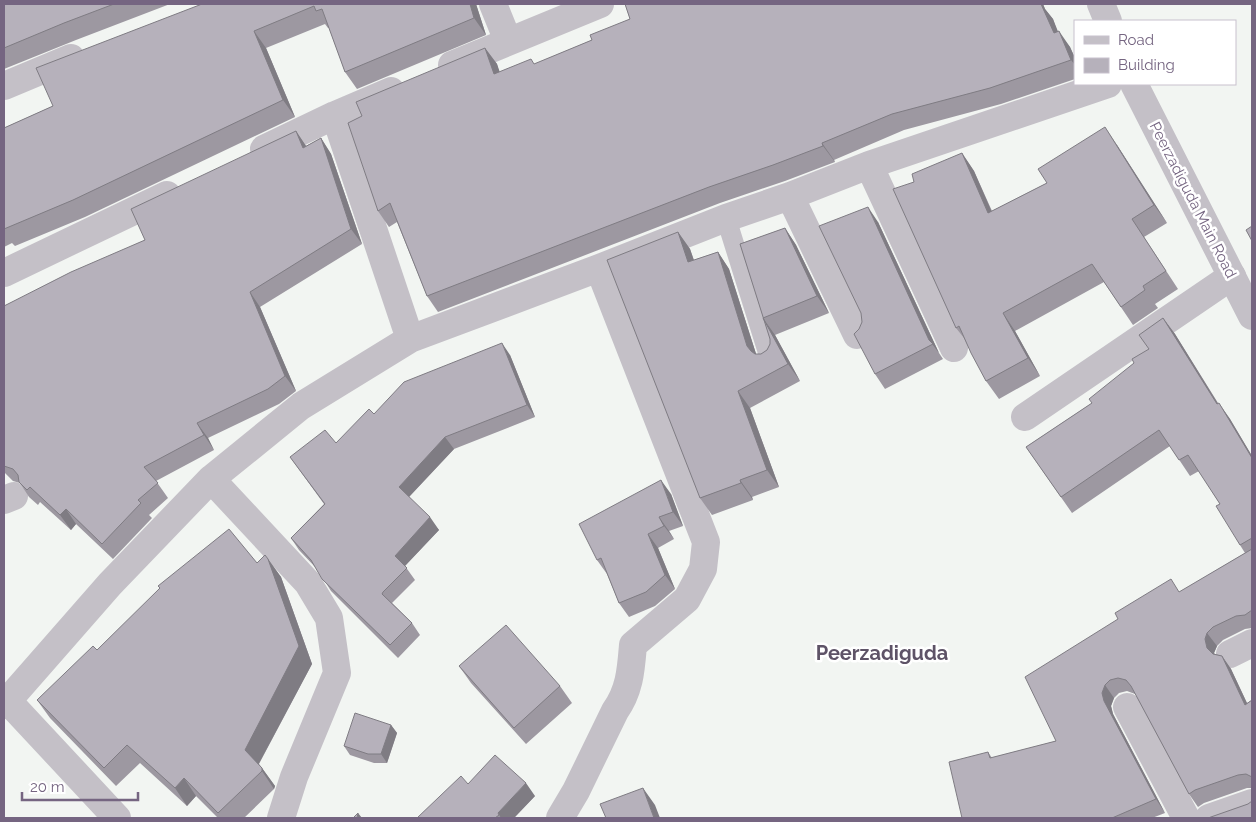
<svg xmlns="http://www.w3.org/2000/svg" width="1256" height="822" font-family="Raleway,sans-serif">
  <rect width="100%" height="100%" fill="#f2f5f2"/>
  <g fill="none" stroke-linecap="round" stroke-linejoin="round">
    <path stroke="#c4c0c7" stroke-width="20" d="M726,218L770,359"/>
    <path stroke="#c4c0c7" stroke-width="28" d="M493,4L508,41
      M452,65L600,4
      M4,86L71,58
      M335,115L410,339
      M264,149L335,115L391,91
      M869,165L954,348
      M790,196L857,335
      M4,273L167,195
      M1025,417L1232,276
      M211,479L308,583L329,618L337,673L294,777L281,818
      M4,500L14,496
      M1230,654L1252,643
      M8,701L117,818
      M4,705L110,584L211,479L301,406L410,339L599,268L726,218L790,196L869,165L1108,84
      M1127,707L1186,818
      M560,818L576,791L615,711C630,690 631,669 633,645L687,599L703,569L706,542L599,268
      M1209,818L1252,803"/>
    <path stroke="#c4c0c7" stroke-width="28" d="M1101,4L1108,21
      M1134,84L1252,316"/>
  </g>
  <path fill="#9d98a1" d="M4,4H170L76,40L4,69Z
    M202,4H476L486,35L357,89L345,72L329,28H328L325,24L266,48L295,117L85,217L15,246L12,243L4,247V128L53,106Z
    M625,4H1043L1045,9L1053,19L1057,31L1070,47L1075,58V79L1001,104L904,130L834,160L835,162L785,181L720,203L438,312L427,296L397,222L389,227L378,211L362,116L485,48L497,64L499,72L535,64L592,40L630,19Z
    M296,131L306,146L321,138L331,154L362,244L260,307L296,391L279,404L208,438L214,450L156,481L168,498L149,515L152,518L113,559L76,524L71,530L40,502L38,505L29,497L20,483L13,481L4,472V306L145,240Z
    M1117,145L1167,223L1144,237L1178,289L1155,304L1158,308L1133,325L1104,282L1015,331L1040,376L999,399L986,381L964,338L956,328L914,182L962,153L974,171L992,211L1047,183Z
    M878,222L939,353L943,359L885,389L875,374L862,322Z
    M785,228L796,245L829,313L775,335L800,381L750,408L779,487L752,497L753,500L712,515L700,498L678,232L690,249L694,260L718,252L729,269L756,354H761L767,350L770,344V339L740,244Z
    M1163,318L1175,334L1218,403L1230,419L1252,456V628L1245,629L1223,640L1217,646L1214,653L1215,654L1222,656L1231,669L1247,703L1252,700V788H1247L1204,803L1198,807L1189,794L1136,695L1135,694L1127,691L1119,693L1114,698L1111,706L1113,714L1165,813L1152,818H960H962L988,752L992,758L1056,741L1180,592L1245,553L1240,545L1220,504L1199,471L1190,476L1170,446L1072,513L1026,447L1092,403L1134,363L1149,349Z
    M510,355L535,417L454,449L409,497L439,530L405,566L415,580L392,603L412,623L420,635L398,658L331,591L317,569L299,550L291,538L324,504L290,457L336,443L374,414Z
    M671,494L683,526L669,531L674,539L658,548L675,589L655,606L629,617L619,603L607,574L597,560Z
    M268,559L281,577L312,664L259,764L275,786L274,789L244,818H218L196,796L187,806L140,763L116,786L50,718L37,700L97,650L257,563Z
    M459,666L560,686L572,703L526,744L471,683Z
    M391,725L397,733L387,763H374L350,755L344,746Z
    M468,784L535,796L514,818H417Z"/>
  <path fill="#7f7c83" d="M470,4H476L486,35L474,18Z
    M1038,4H1043L1045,9L1053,19L1065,49L1054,33Z
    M254,31L266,48L295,117L283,100Z
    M1059,31L1070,47L1075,58V65L1071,60Z
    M485,48L497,64L506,90L494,74Z
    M1105,127L1117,145L1167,223L1154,205Z
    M296,131L306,146L303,148Z
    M321,138L331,154L362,244L351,229Z
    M822,143L834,160L835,162L823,146Z
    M962,153L974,171L1000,231L988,213Z
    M868,207L878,222L939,353L929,340Z
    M785,228L796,245L829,313L817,296Z
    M678,232L690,249L700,279L688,262Z
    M718,252L729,269L759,363L747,346Z
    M250,292L260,307L296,391L285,376Z
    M1003,313L1015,331L1040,376L1028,358Z
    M763,318L775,335L800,381L788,364Z
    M1163,318L1175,334L1228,420L1217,404Z
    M502,343L510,355L535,417L527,405Z
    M738,391L750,408L779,487L767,470Z
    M1219,403L1230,419L1252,456V458Z
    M197,423L208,438L214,450L204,435Z
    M445,437L454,449L407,499L399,487Z
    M661,480L671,494L683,526L673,512Z
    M740,480L752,497L753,500L741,483Z
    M66,509L76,524L71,530L60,515Z
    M430,517L439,530L403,568L395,556Z
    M659,517L669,531L674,539L664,526Z
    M648,534L658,548L675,589L665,575Z
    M268,559L281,577L312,664L257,767L245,750Z
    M1207,633L1217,646L1214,653L1216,661L1207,648L1205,639Z
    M1222,656L1231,669L1252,714L1245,705Z
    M1105,685L1114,698L1111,706L1113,714L1165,813L1156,799L1104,701L1102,693Z
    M391,725L397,733L387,763L381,754Z
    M262,768L275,786L274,789L262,771Z
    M184,778L196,796L187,806L175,788Z
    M526,783L535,796L514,818H501L498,813Z
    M643,788L655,805L660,818H654Z
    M358,813L362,818H357Z"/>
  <path fill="#b6b1bb" stroke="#7f7c83" d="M4,4H114L64,23L4,48Z
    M202,4H470L474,18L345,72L322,9L316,11L314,6L254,31L283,100L73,200L4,229V128L53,106L36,68Z
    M625,4H1041L1054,33L1059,31L1071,60L990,88L892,114L822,143L823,146L773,165L709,187L427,296L390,203L378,211L348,123L362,116L356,102L485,48L494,74L531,59L534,64L592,40L590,35L630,19Z
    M1105,127L1154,205L1132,219L1166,271L1143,286L1145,290L1121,307L1092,264L1003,313L1028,358L986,381L971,353L959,326L956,328L893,189L914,182L912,174L962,153L988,213L1047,183L1038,169Z
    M296,131L303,148L321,138L351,229L250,292L285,376L268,389L197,423L204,435L144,467L158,483L138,500L141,503L102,544L66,509L60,515L30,487L27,490L19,482L18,475L13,469L4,466V306L71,272L145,240L131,209Z
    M868,207L929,340L933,344L875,374L854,334L859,329L862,322L861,313L819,226Z
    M1252,226V241L1246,230Z
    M785,228L817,296L763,318L788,364L738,391L767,470L740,480L741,483L700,498L607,260L678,232L688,262L718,252L747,346L751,351L755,354H761L767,350L770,344V339L740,244Z
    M1163,318L1217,404L1219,403L1252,458V538L1240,545L1216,506L1220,504L1188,455L1179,460L1159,430L1061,497L1026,447L1092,403L1089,399L1134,363L1132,359L1149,349L1139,335Z
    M502,343L527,405L445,437L399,487L430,517L395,556L407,568L383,592L382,594L412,623L390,645L322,579L311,560L291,538L325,504L290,457L325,430L336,443L369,409L374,414L404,382Z
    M661,480L673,512L659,517L664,526L648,534L665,575L646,592L619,603L601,558L597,560L579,524Z
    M229,529L257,563L265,555L268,559L299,646L245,750L262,768V771L218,813L184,778L175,788L127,745L104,768L37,700L93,646L97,650L160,588L158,586Z
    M1252,549V610L1245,615L1236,616L1213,627L1207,633L1205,639L1207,648L1213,654L1222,656L1245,705L1252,700V777L1246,774L1238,775L1195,790L1189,794L1131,686L1126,680L1118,678L1110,680L1105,685L1102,693L1104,701L1156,799L1112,818H960H962L949,762L988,752L990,758L1056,741L1025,677L1118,619L1115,613L1171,579L1179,592Z
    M506,625L560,686L514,728L459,666Z
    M355,713L391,725L381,754H368L344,746Z
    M495,755L526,783L498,813L499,815L495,818H417L461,776L468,784Z
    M643,788L654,818H606L600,804Z
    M1252,801V818H1208L1248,804Z
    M358,813L357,818H353Z"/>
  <g text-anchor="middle" stroke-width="5" stroke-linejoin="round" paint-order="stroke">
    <g font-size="15" fill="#756581" stroke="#fff">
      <text transform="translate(1193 200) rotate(63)" y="5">Peerzadiguda Main Road</text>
    </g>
    <g font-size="20" font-weight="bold" fill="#5e5367" stroke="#fff">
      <text x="882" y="660">Peerzadiguda</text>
    </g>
  </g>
  <rect width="1256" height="822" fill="none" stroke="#756581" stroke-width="10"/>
  <rect x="1074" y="20" width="162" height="65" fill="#ffffff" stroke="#c8c1cd"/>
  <rect x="1084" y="36" width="25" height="8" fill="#c4c0c7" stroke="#c8c1cd"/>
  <text x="1118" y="45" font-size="15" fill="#756581">Road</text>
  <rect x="1084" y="58" width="25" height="15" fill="#b6b1bb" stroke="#c8c1cd"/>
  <text x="1118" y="70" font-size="15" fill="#756581">Building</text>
  <path d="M22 792v8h116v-8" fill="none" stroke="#756581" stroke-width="2.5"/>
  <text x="30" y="792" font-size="15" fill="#756581" stroke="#ffffff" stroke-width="4" paint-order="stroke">20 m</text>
</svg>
